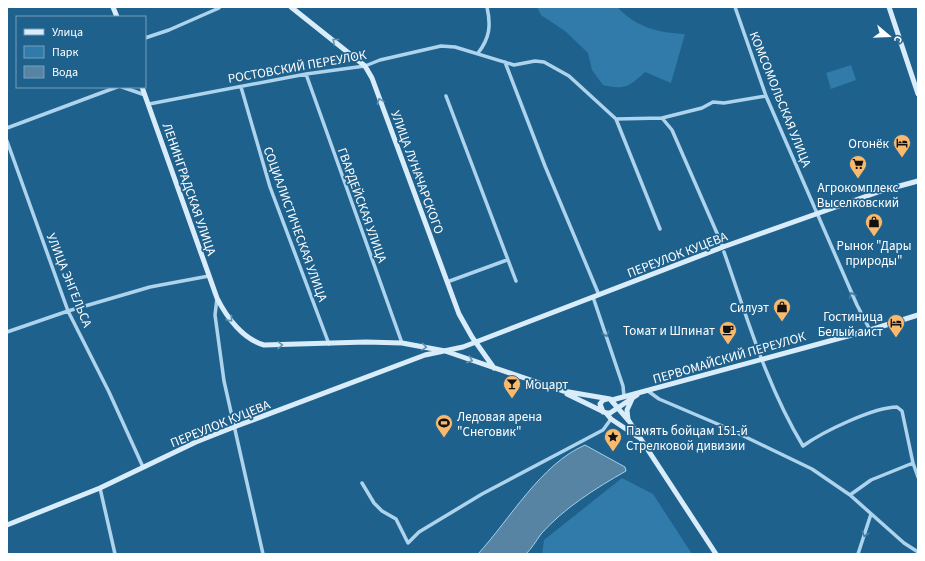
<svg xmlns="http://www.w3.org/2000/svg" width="925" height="561" font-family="'Source Sans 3',sans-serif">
  <rect width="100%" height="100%" fill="#1f618d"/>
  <path fill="#307ba9" d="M537,7H617C636,27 658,33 685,34L671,83L645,72C629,87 625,90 603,85L592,70L588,53L565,31L541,15Z
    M851,65L856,80L831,89L826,73Z
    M622,478L653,494L692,554H542L544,540Z"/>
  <path fill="#5684a2" stroke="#a1d1ee" d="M585,445L625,467L626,471C596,488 564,508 541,534C536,541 532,548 526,554H478C510,519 541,464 585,445Z"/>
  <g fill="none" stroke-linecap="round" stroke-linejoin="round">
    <path stroke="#add4ec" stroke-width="3.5" d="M735,7L766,96L857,305L870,330
      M145,38L169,30L219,8
      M478,53C490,38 491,25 487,7
      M505,62L545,166L599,295
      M306,74L402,343
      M122,87L145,95
      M241,87L270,187L329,344
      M446,96L516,281
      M149,104L306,74L365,66L380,60L441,46L455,47L514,65L535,61L544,62L569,76L616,119L662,118L702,108L713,102L724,103L766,96
      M662,118L672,130L723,247
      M616,119L660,229
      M7,128L117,87
      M7,141L68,311L109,392L143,467
      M724,252C747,317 767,387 803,446C822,432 874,407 897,407L902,411L913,463L918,477
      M447,282L507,260
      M593,297L623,386L624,396
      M217,298L215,315L224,381L263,554
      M7,332L68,311L150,287L209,276
      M648,391L659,399L727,428L812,469L850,495L904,543L918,552
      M362,483L374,503L382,511L396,519L408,543L419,532L482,494L603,430L611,419
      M100,488L115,554
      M850,495L871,480L913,463
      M858,554L871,514"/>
    <path stroke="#d9ecf9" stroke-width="5" d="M113,7L117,17
      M291,7L365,66L372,78L459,314L472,337L494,368
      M889,7L918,94
      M142,87L217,298C227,318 243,339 264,345L366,342L402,343L445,351L563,391L610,399L629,421L716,554
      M567,394L606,413H610L637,395
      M612,400L870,330L918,315
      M603,412L600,404L603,400L607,399
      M606,413L611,419L638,437
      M628,420L627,410L632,399
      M7,525L100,488L196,442L234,427L425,355L463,347L723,247L881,191L918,181"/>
  </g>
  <defs><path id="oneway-chevron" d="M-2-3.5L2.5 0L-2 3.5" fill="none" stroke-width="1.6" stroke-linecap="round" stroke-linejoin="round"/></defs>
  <g stroke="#6092b3">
    <use href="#oneway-chevron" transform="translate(335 41) rotate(-141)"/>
    <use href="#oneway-chevron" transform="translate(380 101) rotate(-110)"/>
    <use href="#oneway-chevron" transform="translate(230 319) rotate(50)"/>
    <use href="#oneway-chevron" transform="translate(280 345) rotate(-1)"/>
    <use href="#oneway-chevron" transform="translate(424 347) rotate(9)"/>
    <use href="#oneway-chevron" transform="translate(470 360) rotate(20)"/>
  </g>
  <g stroke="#427ea5">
    <use href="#oneway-chevron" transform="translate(852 295) rotate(-113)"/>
    <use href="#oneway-chevron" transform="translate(606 334) rotate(71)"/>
    <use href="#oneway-chevron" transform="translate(865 534) rotate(109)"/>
  </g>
  <defs>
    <symbol id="hotel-pin" viewBox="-11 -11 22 30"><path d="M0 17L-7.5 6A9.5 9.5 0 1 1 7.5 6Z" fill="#faba6d" stroke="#1f618d"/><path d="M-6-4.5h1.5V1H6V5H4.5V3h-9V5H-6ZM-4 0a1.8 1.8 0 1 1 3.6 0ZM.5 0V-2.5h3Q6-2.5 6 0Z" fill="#111"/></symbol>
    <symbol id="supermarket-pin" viewBox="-11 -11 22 30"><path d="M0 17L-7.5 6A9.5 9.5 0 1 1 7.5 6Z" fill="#faba6d" stroke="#1f618d"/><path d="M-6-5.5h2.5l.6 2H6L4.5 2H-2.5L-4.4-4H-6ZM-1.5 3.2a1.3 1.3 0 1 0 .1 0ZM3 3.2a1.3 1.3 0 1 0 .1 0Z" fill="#111"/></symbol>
    <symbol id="shop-pin" viewBox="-11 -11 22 30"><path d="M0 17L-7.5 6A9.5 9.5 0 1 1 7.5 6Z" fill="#faba6d" stroke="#1f618d"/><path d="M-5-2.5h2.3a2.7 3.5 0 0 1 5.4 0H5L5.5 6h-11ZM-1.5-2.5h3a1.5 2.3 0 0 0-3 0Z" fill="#111"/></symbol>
    <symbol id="cafe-pin" viewBox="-11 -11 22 30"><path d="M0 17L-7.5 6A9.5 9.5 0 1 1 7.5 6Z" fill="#faba6d" stroke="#1f618d"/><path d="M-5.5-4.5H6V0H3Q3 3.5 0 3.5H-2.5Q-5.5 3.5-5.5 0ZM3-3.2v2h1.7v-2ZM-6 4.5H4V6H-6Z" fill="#111"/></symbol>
    <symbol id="bar-pin" viewBox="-11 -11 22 30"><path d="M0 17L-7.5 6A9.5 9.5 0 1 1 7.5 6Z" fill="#faba6d" stroke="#1f618d"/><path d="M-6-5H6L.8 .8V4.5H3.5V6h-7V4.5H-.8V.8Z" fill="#111"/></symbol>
    <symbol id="stadium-pin" viewBox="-11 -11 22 30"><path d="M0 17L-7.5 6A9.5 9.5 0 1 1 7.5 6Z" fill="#faba6d" stroke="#1f618d"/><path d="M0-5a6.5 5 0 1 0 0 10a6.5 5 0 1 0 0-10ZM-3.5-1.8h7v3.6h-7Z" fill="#111"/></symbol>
    <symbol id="sight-pin" viewBox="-11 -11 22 30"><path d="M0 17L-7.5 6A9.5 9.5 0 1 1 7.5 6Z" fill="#faba6d" stroke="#1f618d"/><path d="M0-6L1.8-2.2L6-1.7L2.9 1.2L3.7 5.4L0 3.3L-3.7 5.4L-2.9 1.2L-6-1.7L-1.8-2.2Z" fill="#111"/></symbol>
  </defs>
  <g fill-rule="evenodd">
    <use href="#hotel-pin" x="892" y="133" width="20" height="27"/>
    <use href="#supermarket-pin" x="848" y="154" width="20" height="27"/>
    <use href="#shop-pin" x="864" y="212" width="20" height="27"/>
    <use href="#shop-pin" x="772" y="297" width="20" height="27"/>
    <use href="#hotel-pin" x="886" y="313" width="20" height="27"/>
    <use href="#cafe-pin" x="718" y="320" width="20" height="27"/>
    <use href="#bar-pin" x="502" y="374" width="20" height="27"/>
    <use href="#stadium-pin" x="434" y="413" width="20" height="27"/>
    <use href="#sight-pin" x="603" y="427" width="20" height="27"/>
  </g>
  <g text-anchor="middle" stroke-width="3.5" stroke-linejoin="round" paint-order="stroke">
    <g font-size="13" fill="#fff" stroke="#1f618d">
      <text transform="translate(297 66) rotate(-10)" y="5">РОСТОВСКИЙ ПЕРЕУЛОК</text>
      <text transform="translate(781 99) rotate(68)" y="5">КОМСОМОЛЬСКАЯ УЛИЦА</text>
      <text transform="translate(418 172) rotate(70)" y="5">УЛИЦА ЛУНАЧАРСКОГО</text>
      <text transform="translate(190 189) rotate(71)" y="5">ЛЕНИНГРАДСКАЯ УЛИЦА</text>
      <text transform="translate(363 205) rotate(70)" y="5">ГВАРДЕЙСКАЯ УЛИЦА</text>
      <text transform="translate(296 224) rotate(70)" y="5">СОЦИАЛИСТИЧЕСКАЯ УЛИЦА</text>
      <text transform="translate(677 254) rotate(-21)" y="5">ПЕРЕУЛОК КУЦЕВА</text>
      <text transform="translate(70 280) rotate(68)" y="5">УЛИЦА ЭНГЕЛЬСА</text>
      <text transform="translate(729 357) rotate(-16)" y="5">ПЕРВОМАЙСКИЙ ПЕРЕУЛОК</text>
      <text transform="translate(220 423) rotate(-22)" y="5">ПЕРЕУЛОК КУЦЕВА</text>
    </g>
    <g font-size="13" fill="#fff" stroke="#1f618d" text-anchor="end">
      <text x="889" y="148">Огонёк</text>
      <text x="858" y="192" text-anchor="middle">Агрокомплекс<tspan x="858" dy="15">Выселковский</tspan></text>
      <text x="874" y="250" text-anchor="middle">Рынок "Дары<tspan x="874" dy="15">природы"</tspan></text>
      <text x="769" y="312">Силуэт</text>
      <text x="883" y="321">Гостиница<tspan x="883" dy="15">Белый аист</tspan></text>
      <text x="715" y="335">Томат и Шпинат</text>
      <text x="525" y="389" text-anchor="start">Моцарт</text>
      <text x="457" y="421" text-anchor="start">Ледовая арена<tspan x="457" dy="15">"Снеговик"</tspan></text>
      <text x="626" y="435" text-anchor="start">Память бойцам 151-й<tspan x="626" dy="15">Стрелковой дивизии</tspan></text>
    </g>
  </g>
  <rect width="925" height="561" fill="none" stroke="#ffffff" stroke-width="16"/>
  <rect x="16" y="16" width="130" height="72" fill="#1f618d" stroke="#79a0bb"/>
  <rect x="24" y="29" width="20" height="6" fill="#d9ecf9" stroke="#79a0bb"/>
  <text x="52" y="36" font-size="12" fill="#ffffff">Улица</text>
  <rect x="24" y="46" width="20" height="12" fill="#307ba9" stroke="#79a0bb"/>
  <text x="52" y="56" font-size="12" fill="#ffffff">Парк</text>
  <rect x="24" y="66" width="20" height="12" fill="#5684a2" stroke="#79a0bb"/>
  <text x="52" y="76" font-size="12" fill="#ffffff">Вода</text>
  <g transform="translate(889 36) rotate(109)" stroke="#1f618d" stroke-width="3" paint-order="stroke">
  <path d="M0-3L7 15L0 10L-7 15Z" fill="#ffffff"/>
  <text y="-6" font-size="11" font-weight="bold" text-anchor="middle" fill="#ffffff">С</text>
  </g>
</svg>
